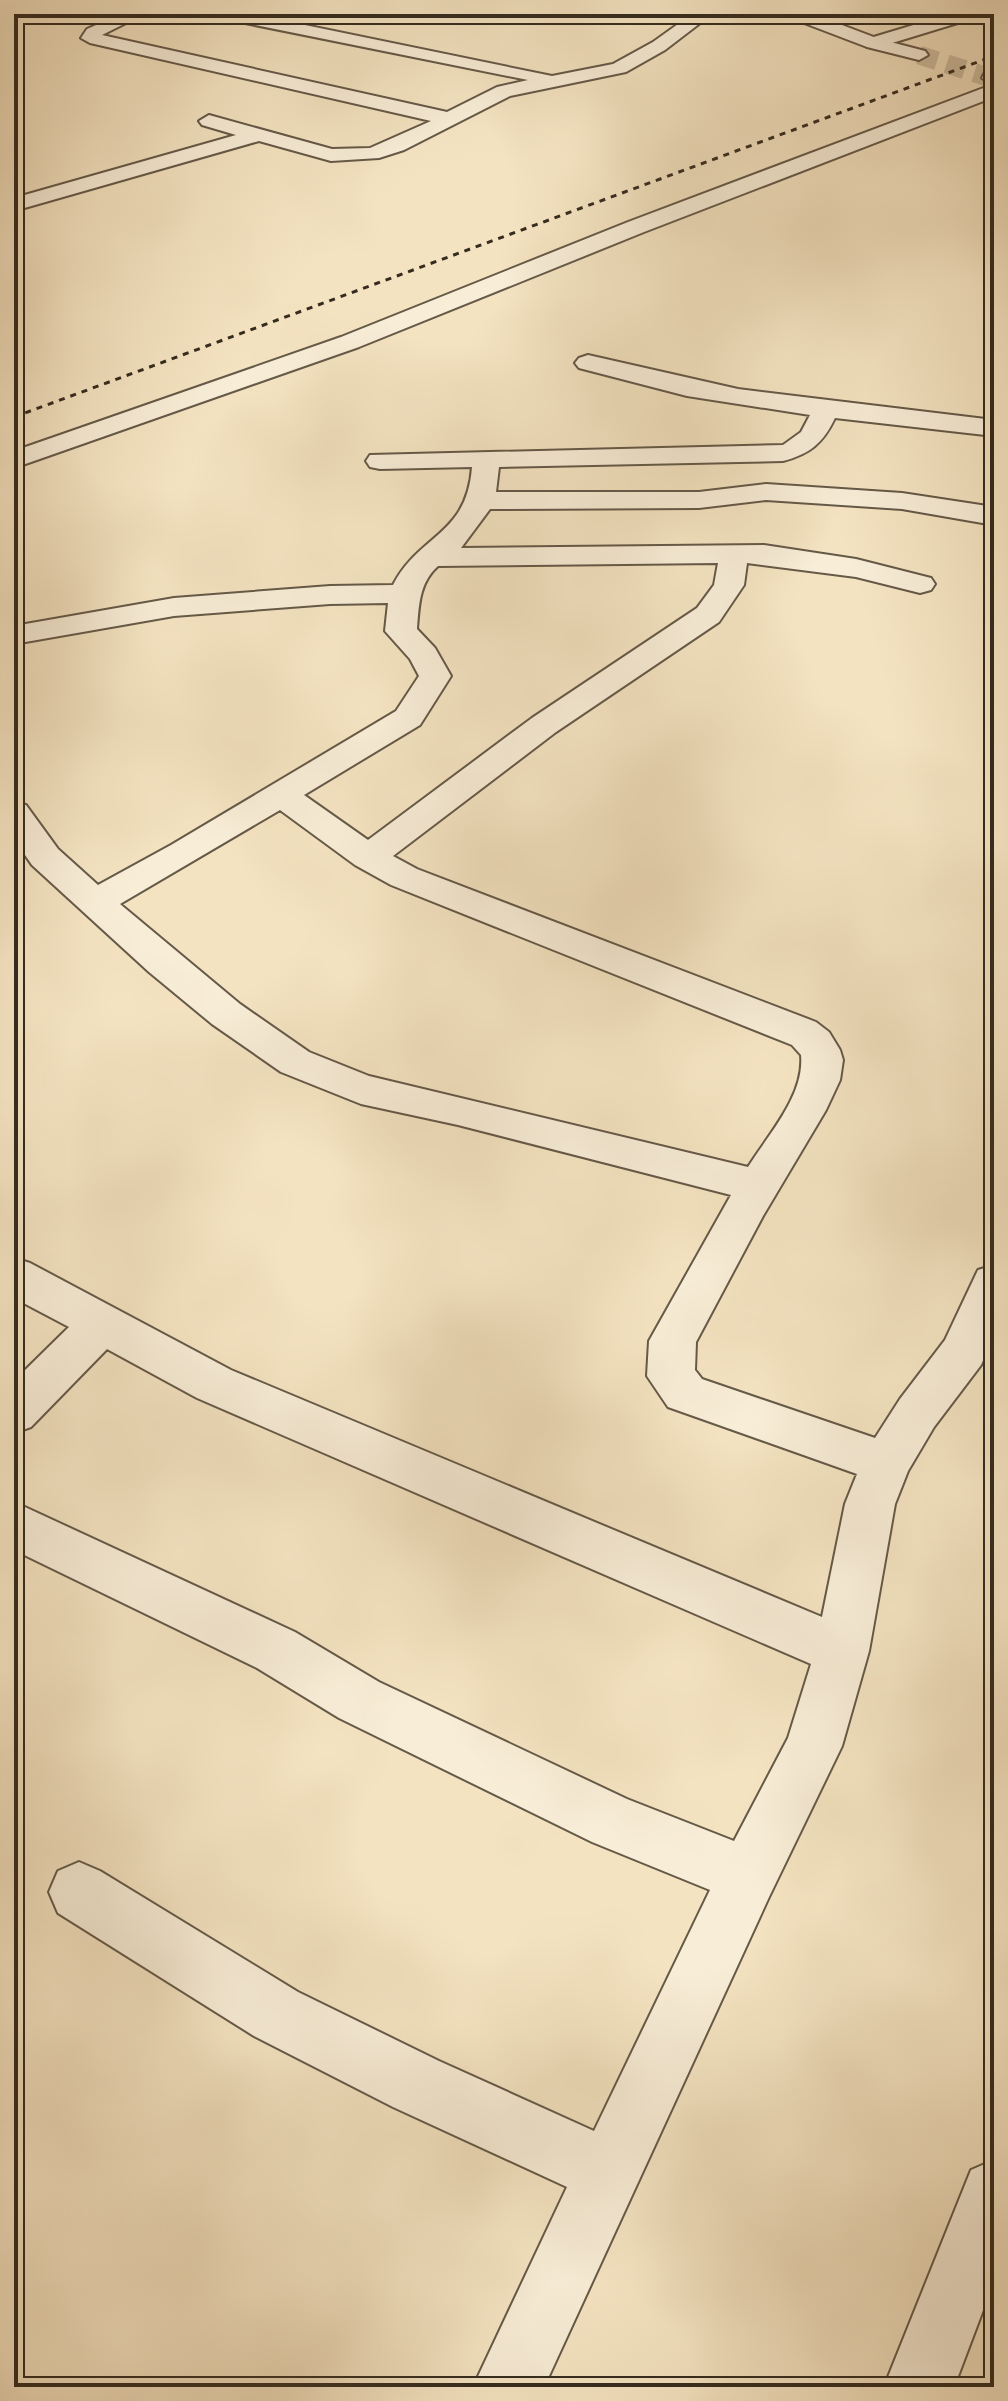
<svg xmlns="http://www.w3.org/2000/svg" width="1008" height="2401" font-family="'IM FELL Double Pica',serif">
  <rect width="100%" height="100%" fill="#f4e3c1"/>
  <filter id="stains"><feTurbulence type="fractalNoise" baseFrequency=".0025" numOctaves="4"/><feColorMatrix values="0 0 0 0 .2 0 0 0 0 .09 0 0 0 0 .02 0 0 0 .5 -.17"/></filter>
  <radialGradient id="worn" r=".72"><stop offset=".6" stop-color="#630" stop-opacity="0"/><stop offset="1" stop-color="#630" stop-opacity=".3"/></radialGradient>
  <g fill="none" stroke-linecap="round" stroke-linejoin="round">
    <path stroke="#cebea1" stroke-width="19" stroke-dasharray="19 10" stroke-linecap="butt" d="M919,55L991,78"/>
    <defs>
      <path id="minor" d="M121,14H132L136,18L102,35L447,112L497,87L528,80L225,19L216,14H251L552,76L613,64L653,42L692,14H712L665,50L626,72L510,96L404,150L379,158L331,161L259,141L14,211V198L236,135L202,125L199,121L209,115L332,149L370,148L431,121L90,43L81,38L87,29Z
        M950,14H977L974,18L879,47H867L864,43L867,39Z
        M994,84V97L644,232L359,347L14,468V451L341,337L628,222Z
        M588,355L738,389L994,420V436L835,418C823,443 810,454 783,461L499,467L496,492H699L766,484L902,493L994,507V525L902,509L766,500L699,508L490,509L461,548L764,545L856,559L931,578L935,584L931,590L920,593L856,577L747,563L744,585L719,622L556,732L393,856L417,869L816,1022L829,1032L840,1050L843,1060L840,1080L826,1110L763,1216L696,1342L695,1370L702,1379L875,1438L900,1399L945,1340L978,1270L994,1265V1336L981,1365L934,1427L908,1471L895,1504L869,1651L842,1746L769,1897L544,2387H473L567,2187L393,2107L254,2036L58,1913L49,1892L58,1871L79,1862L100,1871L298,1992L439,2061L594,2131L710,1890L592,1842L339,1718L257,1668L14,1550V1502L295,1632L379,1682L627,1799L734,1841L788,1738L811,1664L197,1398L107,1349L31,1427L14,1433V1381L69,1327L14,1298V1258L30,1263L231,1370L822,1617L845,1504L857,1474L668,1407L647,1376L649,1341L731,1195L458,1125L361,1104L281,1072L212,1024L149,972L32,865L14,839V802L26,805L58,849L98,885L171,845L396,711L419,676L410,659L385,631L388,603L330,604L174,616L14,644V626L174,598L330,586L393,585C419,534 467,536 472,467L380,469L370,467L366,461L370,455L783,445L801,432L810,415L687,396L579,368L575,363L579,358ZM718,563L714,585L697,608L532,718L368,840L304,795L420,725L451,676L435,648L417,629C419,605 419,583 438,566ZM280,810L355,865L391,885L792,1045L801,1055C805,1095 768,1135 748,1167L369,1076L309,1052L240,1004L120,904Z
        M994,2160V2281L954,2387H884L971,2170Z"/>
      <path id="tertiary" d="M788,14H813L879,39L925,51L928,55L919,60L867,47L791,18Z
        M994,73V85L982,78L984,74Z"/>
    </defs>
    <use href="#minor" stroke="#655948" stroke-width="4"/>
    <use href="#tertiary" stroke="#655948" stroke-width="4"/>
    <use href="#minor" fill="#f8edd7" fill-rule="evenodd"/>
    <use href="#tertiary" fill="#f8edd7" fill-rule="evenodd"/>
    <path stroke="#352b1f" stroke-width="3" stroke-dasharray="6 6" stroke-linecap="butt" d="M14,417L994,56"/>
  </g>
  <rect width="1008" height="2401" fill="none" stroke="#f4e3c1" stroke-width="48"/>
  <rect x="16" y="16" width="976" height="2369" fill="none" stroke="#352b1f" stroke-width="4"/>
  <rect x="24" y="24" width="960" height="2353" fill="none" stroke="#352b1f" stroke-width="2"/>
  <rect width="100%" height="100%" filter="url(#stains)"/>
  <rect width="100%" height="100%" fill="url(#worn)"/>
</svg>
